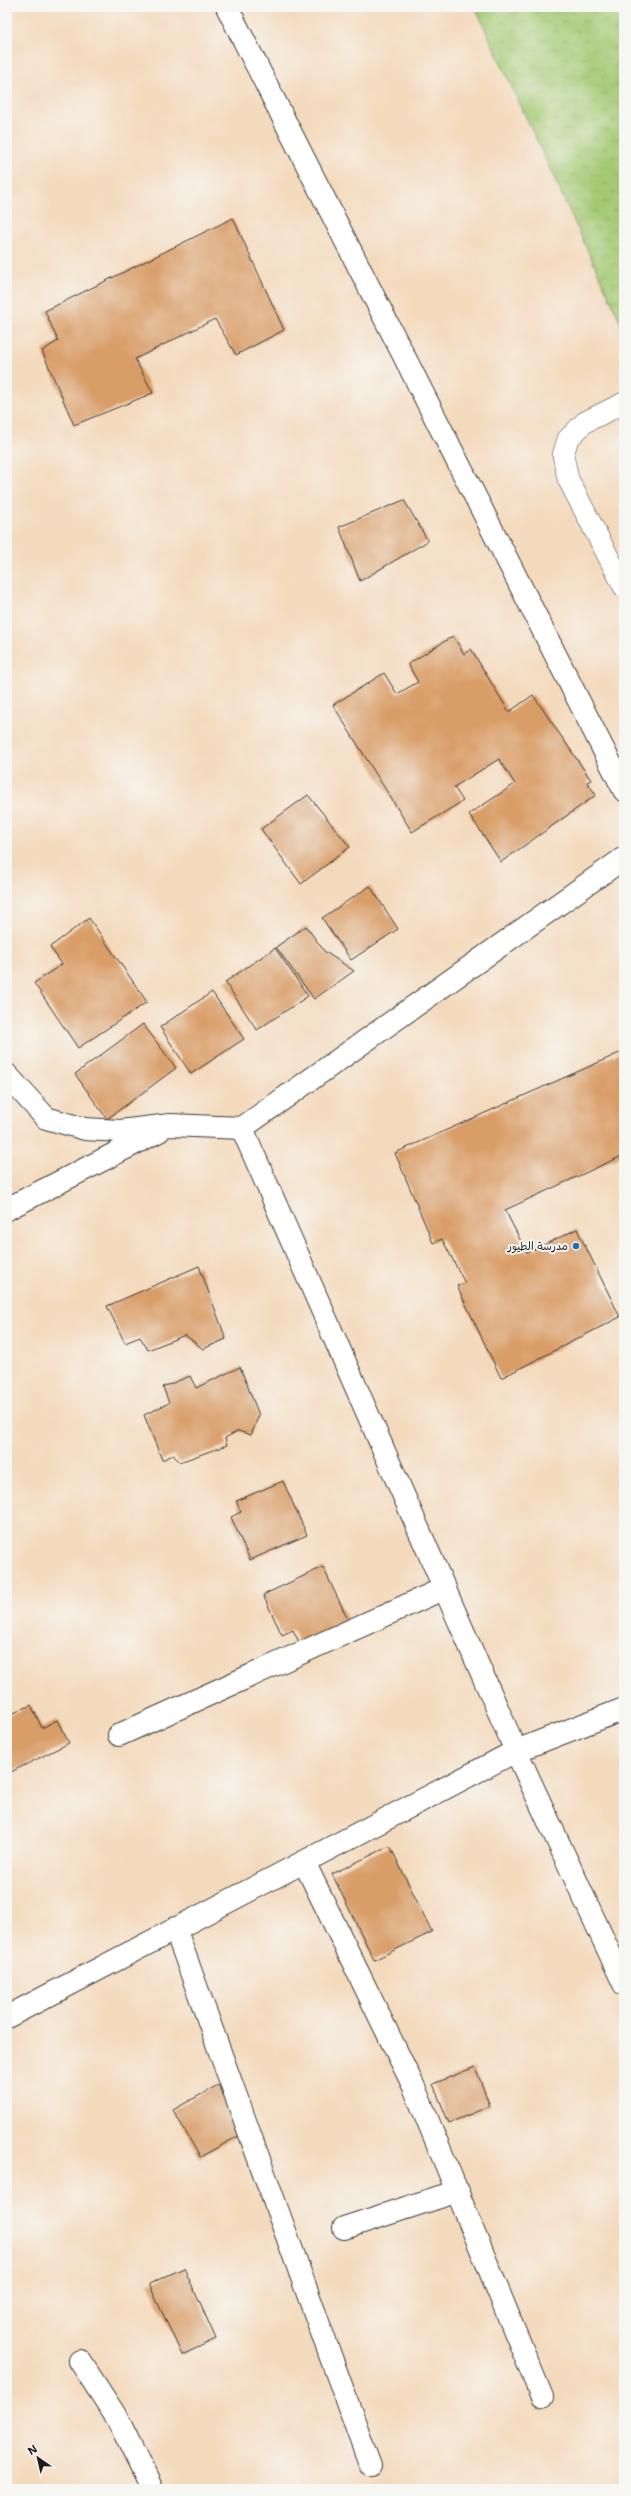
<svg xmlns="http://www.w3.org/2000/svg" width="631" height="2496" font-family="'Shantell Sans','Playpen Sans Arabic',sans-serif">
  <defs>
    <pattern id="park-crowns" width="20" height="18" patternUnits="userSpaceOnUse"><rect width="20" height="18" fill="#a5c973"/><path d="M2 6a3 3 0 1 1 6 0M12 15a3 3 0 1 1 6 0" fill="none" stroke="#8dac63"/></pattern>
  </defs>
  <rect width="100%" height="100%" fill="#f6f6f2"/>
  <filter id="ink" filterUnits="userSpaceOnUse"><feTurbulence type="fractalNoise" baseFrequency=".025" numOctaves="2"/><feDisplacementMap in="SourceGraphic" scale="8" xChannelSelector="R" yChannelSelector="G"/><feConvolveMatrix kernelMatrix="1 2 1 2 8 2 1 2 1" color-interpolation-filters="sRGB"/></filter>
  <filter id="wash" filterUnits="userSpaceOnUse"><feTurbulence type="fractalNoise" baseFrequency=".012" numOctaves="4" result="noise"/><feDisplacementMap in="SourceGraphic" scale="16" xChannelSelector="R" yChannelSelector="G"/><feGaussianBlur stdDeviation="0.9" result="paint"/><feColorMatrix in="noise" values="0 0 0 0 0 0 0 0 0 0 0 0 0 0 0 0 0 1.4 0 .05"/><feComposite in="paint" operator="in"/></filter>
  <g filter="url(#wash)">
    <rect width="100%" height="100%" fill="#f4dabd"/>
    <path fill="url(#park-crowns)" stroke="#607248" d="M475,7H624V329Z"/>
    <g id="blocks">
      <path fill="#d99d67" d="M233,218L284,330L236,355L215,319L135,359L153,393L74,425L42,351L58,341L45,311Z
        M404,500L428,541L360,581L339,527Z
        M453,636L464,654L471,649L509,712L533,695L591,780L587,782L596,795L501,862L469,814L515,784L499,759L454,787L463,801L412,832L333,705L384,673L397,694L418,682L408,664Z
        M308,795L350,847L301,884L261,829Z
        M370,886L398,929L351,960L322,918Z
        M89,918L147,1002L78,1048L34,983L62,964L50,947Z
        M306,926L324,951L354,971L314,999L276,947Z
        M275,948L308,996L257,1030L225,982Z
        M212,992L244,1039L191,1074L160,1027Z
        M143,1024L176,1068L107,1119L75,1074Z
        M624,1051V1155L505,1210L527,1253L577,1229L620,1317L501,1378L457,1286L465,1283L442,1239L433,1243L395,1153Z
        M199,1266L226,1339L203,1349L185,1335L148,1350L140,1337L125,1343L107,1306Z
        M240,1367L259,1415L251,1435L238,1431L225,1438L227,1445L180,1462L173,1455L162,1460L144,1415L169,1403L163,1387L190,1376L196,1388Z
        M283,1481L307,1535L250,1560L231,1517L241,1512L236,1501Z
        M323,1567L350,1624L301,1646L293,1630L282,1635L263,1595Z
        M31,1705L42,1728L57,1720L69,1743L7,1774V1716Z
        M390,1846L432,1932L374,1960L332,1874Z
        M475,2067L490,2106L449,2123L433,2084Z
        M218,2085L244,2133L200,2157L173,2110Z
        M184,2268L216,2339L182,2355L149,2284Z"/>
    </g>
  </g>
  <g filter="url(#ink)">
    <use href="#blocks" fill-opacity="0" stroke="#3c3834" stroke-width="1"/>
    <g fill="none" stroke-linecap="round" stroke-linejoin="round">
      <defs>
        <path id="lane" d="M624,403L585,422L568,439L563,455L568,479L624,587"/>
        <path id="street" d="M227,7L624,790
          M624,858L242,1128L516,1751L624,1984
          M7,1075L46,1118L85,1129L120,1131L170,1125L242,1128
          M7,1209L159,1131
          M119,1735L445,1588
          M304,1862L414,2087L542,2397
          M175,1928L370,2465
          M7,2017L516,1751L624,1709
          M344,2228L458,2191
          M80,2361L117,2418L152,2489"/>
      </defs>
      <use href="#lane" stroke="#3c3834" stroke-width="22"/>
      <use href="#street" stroke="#3c3834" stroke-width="24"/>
      <use href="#lane" stroke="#fff" stroke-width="21"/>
      <use href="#street" stroke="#fff" stroke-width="22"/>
    </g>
  </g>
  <circle fill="#1f6fb2" stroke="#f6f6f2" stroke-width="1.5" cx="576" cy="1246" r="4"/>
  <g text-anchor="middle" stroke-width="4" stroke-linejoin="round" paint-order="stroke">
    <g font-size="11" fill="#1c1c1c" stroke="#f6f6f2" text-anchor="end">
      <text x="568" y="1250">مدرسة الطيور</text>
    </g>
  </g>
  <rect width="631" height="2496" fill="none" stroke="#f6f6f2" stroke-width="24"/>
  <g transform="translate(38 2458) rotate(326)" stroke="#f6f6f2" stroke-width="3" paint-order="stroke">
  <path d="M0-3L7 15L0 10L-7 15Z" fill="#1c1c1c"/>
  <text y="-6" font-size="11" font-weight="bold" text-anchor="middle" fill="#1c1c1c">N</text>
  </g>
</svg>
